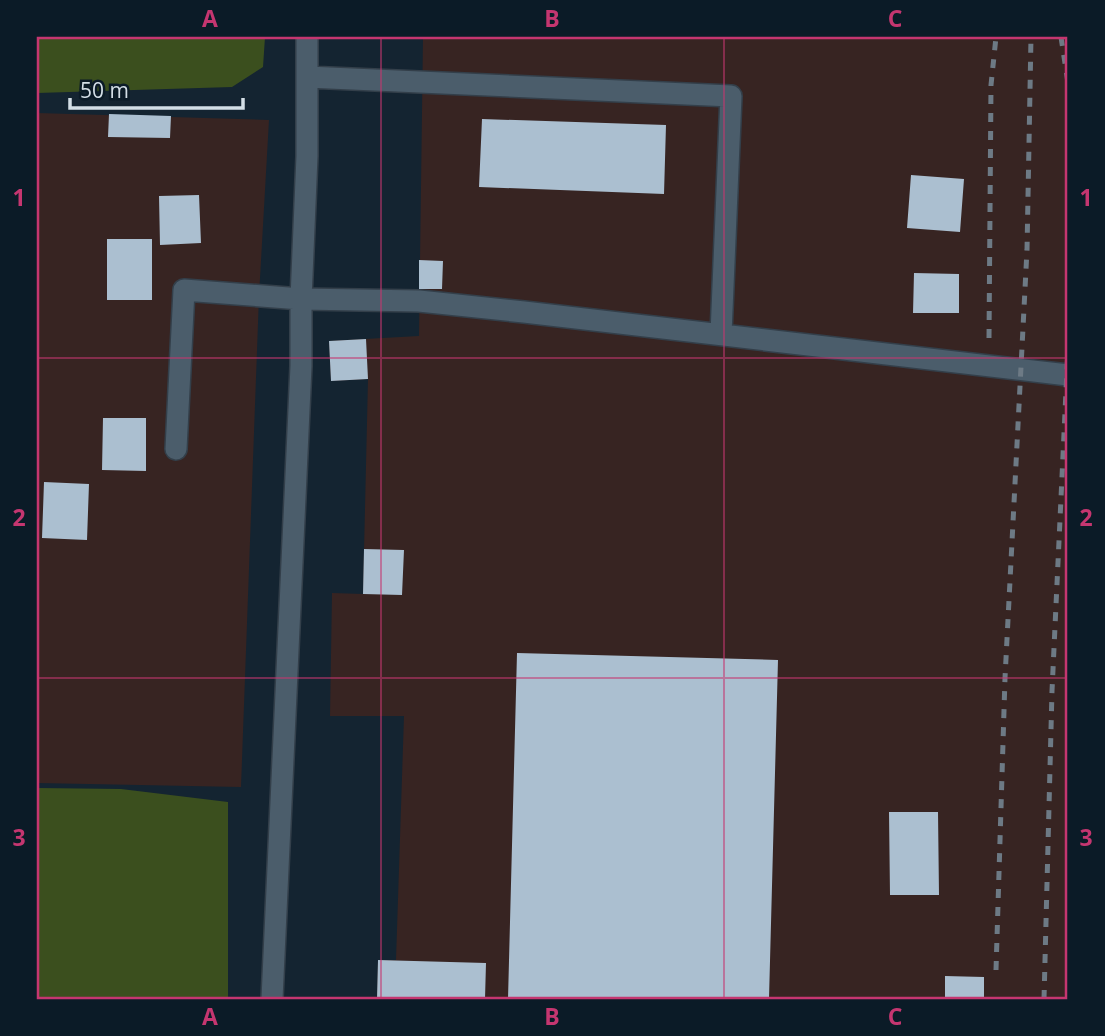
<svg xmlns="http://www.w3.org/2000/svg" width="1105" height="1036" font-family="'Open Sans',sans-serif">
  <rect width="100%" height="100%" fill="#142431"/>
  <path fill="#372422" d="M423,37H1068V999H377L378,960H396L404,716H330L332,593L363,594L368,379L331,381L329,341L419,336Z
    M37,113L269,120L259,296L241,787L37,783Z"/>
  <path fill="#3b4f1e" d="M37,37H265L263,67L232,87L37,93Z
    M37,788L121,789L228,802V999H37Z"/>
  <path fill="#abbfd0" d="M109,114L171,116L170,138L108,137Z
    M482,119L666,125L664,194L479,187Z
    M911,175L964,179L960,232L907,228Z
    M199,195L201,243L160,245L159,196Z
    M107,239H152V300H107Z
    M419,260L443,261L442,289H419Z
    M914,273L959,274V313H913Z
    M366,339L368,379L331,381L329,341Z
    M103,418H146V471L102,470Z
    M44,482L89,484L87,540L42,538Z
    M364,549L404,550L402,595L363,594Z
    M517,653L778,660L769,999H508Z
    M889,812H938L939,895H890Z
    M378,960L486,963L485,999H377Z
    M945,976L984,977V999H945Z"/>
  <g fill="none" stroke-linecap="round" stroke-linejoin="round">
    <defs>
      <path id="minor" d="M307,77L731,96L721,334
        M176,449L184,290L301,299L419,301L524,312L1068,375
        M272,999L301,366V299L307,156V37"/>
    </defs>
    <use href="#minor" stroke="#333f4a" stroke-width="24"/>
    <use href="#minor" stroke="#4b5d6b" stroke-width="21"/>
    <path stroke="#6d7a85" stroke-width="5" stroke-dasharray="9 9" stroke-linecap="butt" d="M1061,37L1068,83
      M989,338L991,85L996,37
      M996,970L1005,678L1027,250L1031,37
      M1044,999L1052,691L1068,348"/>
  </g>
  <path fill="none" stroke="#c53670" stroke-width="2" stroke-opacity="0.55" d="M381,37V999M724,37V999M37,358H1068M37,678H1068"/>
  <rect width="1105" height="1036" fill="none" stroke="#0b1b27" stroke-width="77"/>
  <path d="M70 98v10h173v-10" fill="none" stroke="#d3dee6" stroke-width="3.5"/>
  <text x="80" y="98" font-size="21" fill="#d3dee6" stroke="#0b1b27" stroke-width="5" paint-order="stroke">50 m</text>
  <rect x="38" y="38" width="1028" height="960" fill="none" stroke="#c53670" stroke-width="2.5"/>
  <g font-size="23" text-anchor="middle" font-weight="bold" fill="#c53670">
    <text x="210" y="27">A</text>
    <text x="552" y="27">B</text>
    <text x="895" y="27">C</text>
    <text x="19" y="206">1</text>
    <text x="1086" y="206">1</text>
    <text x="19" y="526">2</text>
    <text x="1086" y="526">2</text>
    <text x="19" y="846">3</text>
    <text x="1086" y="846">3</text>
    <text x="210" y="1025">A</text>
    <text x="552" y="1025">B</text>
    <text x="895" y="1025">C</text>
  </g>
</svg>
